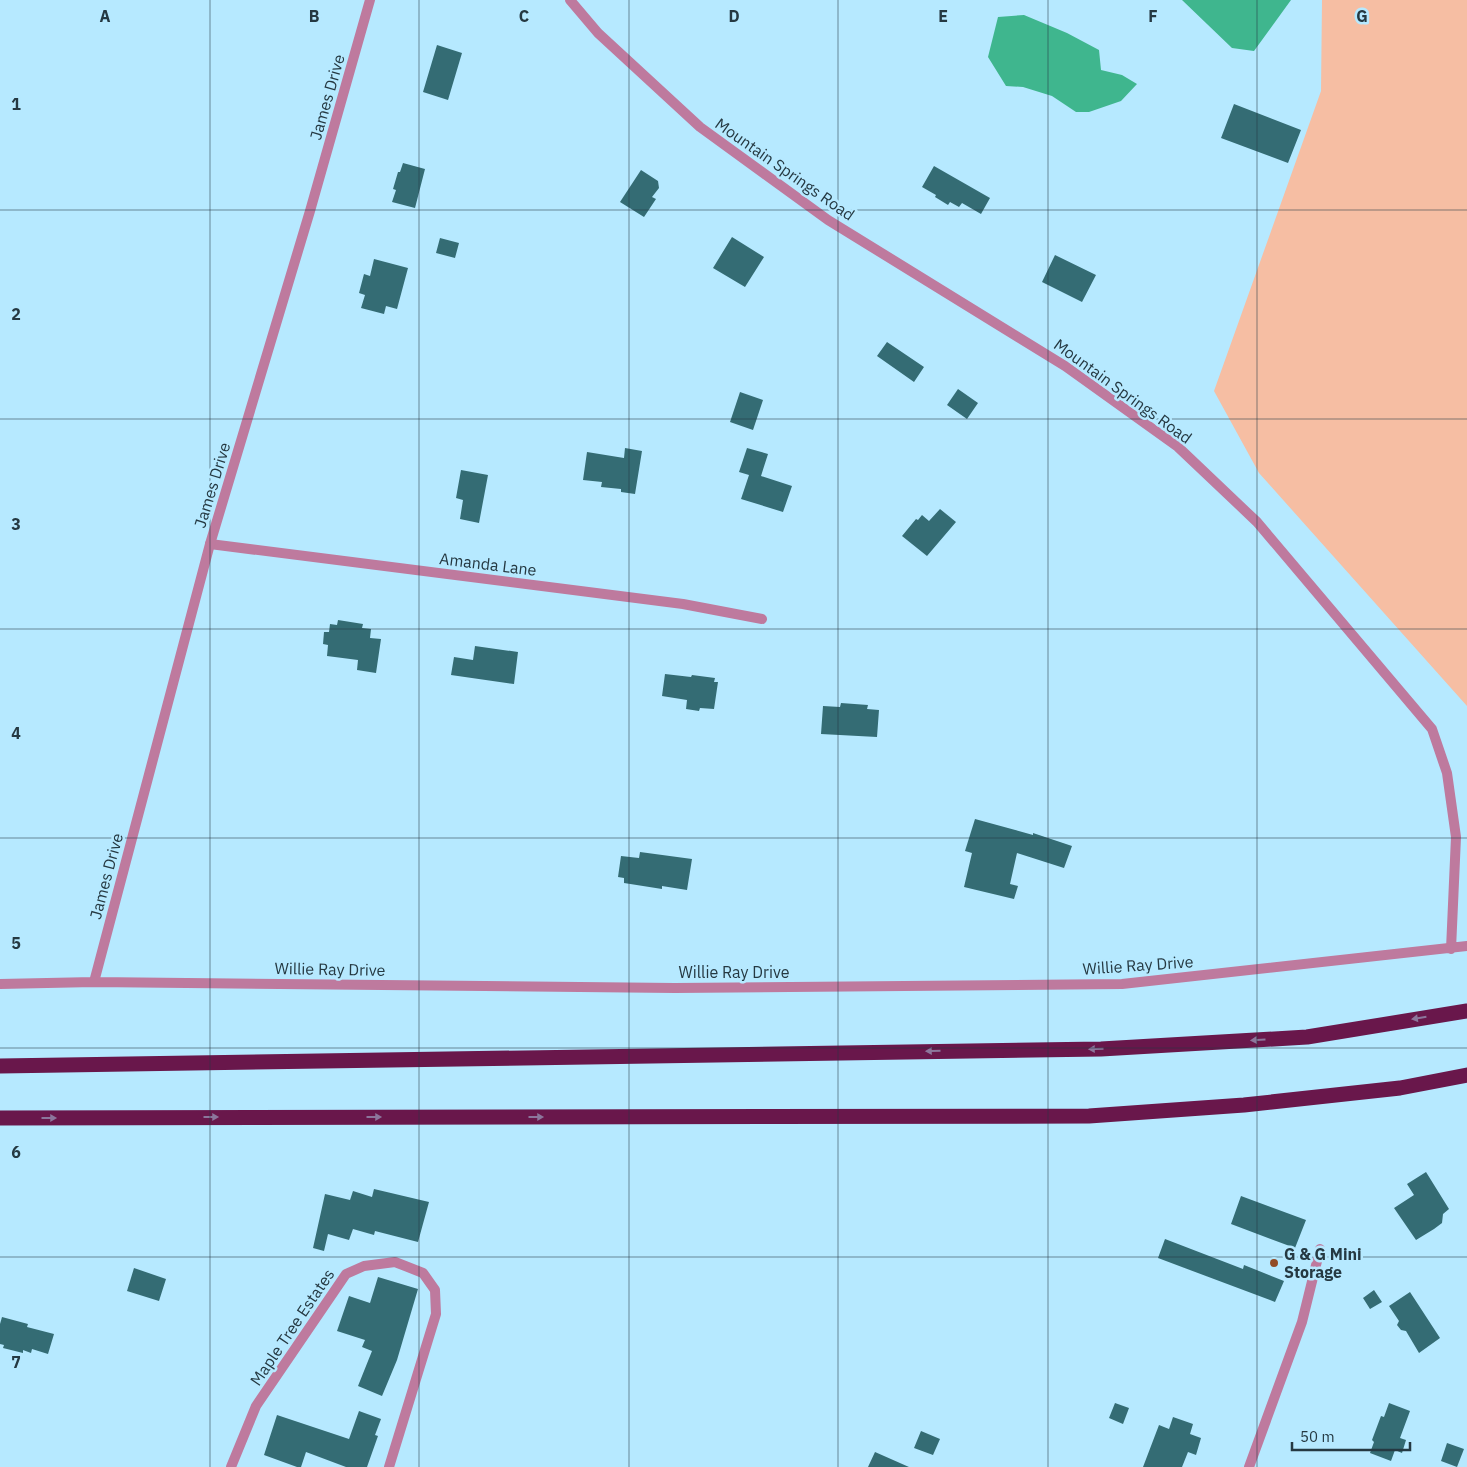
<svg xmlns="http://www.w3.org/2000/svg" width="1467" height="1467" font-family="'IBM Plex Sans',sans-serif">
  <rect width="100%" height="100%" fill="#b6e9ff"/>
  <path fill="#f6bea3" d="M1322,0H1467V706L1259,473L1214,391L1321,91Z"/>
  <path fill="#3fb68e" d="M1182,0H1291L1254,51L1232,48Z
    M1024,15L1067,33L1099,50L1101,70L1122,75L1137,84L1121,101L1089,112H1076L1052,96L1023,87L1006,86L988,57L998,17Z"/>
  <path fill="#346c74" d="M437,45L462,53L448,100L423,92Z
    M1234,104L1301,130L1288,163L1221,138Z
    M403,163L425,169L415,208L392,202L396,190L393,189L398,172H400Z
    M934,166L990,198L981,214L962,203L959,207L950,202L948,205L935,197L936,195L922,187Z
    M641,170L658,181L659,188L652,197L656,199L644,217L620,202Z
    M732,237L764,257L745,287L713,268Z
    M440,238L459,243L455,258L436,253Z
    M1055,255L1096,275L1082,302L1042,282Z
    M374,259L408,268L397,309L386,306L384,314L361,308L365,295L359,293L364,274L370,276Z
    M887,342L924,367L914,382L877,356Z
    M958,389L978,403L967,419L947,405Z
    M740,392L763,400L753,430L730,422Z
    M625,448L642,451L635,494L621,492V489L601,487L602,482L583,480L587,452L624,458Z
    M747,448L768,454L761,476L792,486L783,512L741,499L749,475L739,472Z
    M461,470L488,475L479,523L460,519L463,500L456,498Z
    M940,509L956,522L927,556L902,536L916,519L918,520L922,515L929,521Z
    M338,620L363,624L362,628L371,629L370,638L381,639L376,673L357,670L358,660L327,656L328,645L323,644L324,632H329L330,624L337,625Z
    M475,646L518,652L514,684L451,675L454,657L473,660Z
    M665,674L691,677L692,675L715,678L714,682H718L714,709L700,708L699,711L686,709L687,700L662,696Z
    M841,703L868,705L867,709L879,710L877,737L821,734L823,706L840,707Z
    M975,819L1033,835V833L1072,846L1064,868L1017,853L1010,884L1018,886L1014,899L964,887L972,853L965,851Z
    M640,852L692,859L687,890L662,886V889L624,883V878L618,877L621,856L639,858Z
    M1426,1172L1449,1209L1443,1214L1442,1223L1434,1229L1416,1240L1394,1208L1414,1195L1407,1184Z
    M374,1189L429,1202L418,1242L375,1231L374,1235L353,1229L349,1240L328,1234L324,1251L313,1248L325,1194L350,1200L353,1191L372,1197Z
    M1241,1196L1306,1220L1295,1248L1231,1224Z
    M1165,1239L1243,1269L1244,1265L1284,1281L1275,1302L1158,1258Z
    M134,1268L166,1279L159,1301L127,1291Z
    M378,1277L418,1289L397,1360L382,1396L358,1386L372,1351L362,1347L365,1340L337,1331L349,1296L370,1303Z
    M1374,1290L1382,1302L1370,1309L1363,1298Z
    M1410,1292L1440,1338L1419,1353L1406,1331L1401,1330L1397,1325L1399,1321L1389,1306Z
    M2,1317L28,1324L27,1327L54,1334L48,1354L32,1349L31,1353L23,1350V1353L3,1348L4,1345L0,1344V1324Z
    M1115,1403L1129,1408L1123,1424L1109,1418Z
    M1389,1403L1410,1411L1400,1438L1406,1440L1402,1453L1395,1450L1391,1461L1370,1453L1374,1442L1372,1440L1381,1416L1384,1417Z
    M359,1411L381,1419L375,1435L378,1436L367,1467H346L306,1452L301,1467H297L264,1455L277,1415L349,1439Z
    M1173,1417L1193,1424L1190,1434L1201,1438L1196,1455L1188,1452L1182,1467H1143L1159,1425L1169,1429Z
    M921,1431L940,1439L933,1455L914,1448Z
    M1447,1443L1464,1449L1457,1467L1441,1461Z
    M875,1452L909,1467H868Z"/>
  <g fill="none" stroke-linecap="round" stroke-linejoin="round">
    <path stroke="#be7a9e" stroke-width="10" d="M210,544L683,604L762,619
      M231,1467L256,1406L346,1274L364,1266L395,1262L423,1273L435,1290L436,1314L389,1467
      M1249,1467L1302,1322L1320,1249"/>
    <path stroke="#be7a9e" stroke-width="10" d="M570,0L598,33L700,127L828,220L1065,366L1178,447L1257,522L1432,729L1447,773L1456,837L1451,949
      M94,982L210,544L310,211L370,0
      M0,984L94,982L675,988L1122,984L1467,946"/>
    <path stroke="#69174b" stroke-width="15" d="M0,1066L1101,1049L1307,1037L1467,1011
      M0,1118L1089,1116L1244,1105L1400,1088L1467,1075"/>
  </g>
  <defs><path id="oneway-solid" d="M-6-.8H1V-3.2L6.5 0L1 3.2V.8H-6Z" transform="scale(1.25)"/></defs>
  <g fill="#8c769c">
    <use href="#oneway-solid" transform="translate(1419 1018) rotate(171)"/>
    <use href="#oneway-solid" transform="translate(1258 1040) rotate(177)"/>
    <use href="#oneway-solid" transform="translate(1096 1049) rotate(179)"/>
    <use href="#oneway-solid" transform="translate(933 1051) rotate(179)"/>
    <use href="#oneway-solid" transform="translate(211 1117)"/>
    <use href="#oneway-solid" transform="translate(374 1117)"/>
    <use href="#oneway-solid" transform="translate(536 1117)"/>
    <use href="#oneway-solid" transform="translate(49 1118)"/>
  </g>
  <path fill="none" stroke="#253942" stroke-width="1" stroke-opacity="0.55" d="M210,0V1467M419,0V1467M629,0V1467M838,0V1467M1048,0V1467M1257,0V1467M0,210H1467M0,419H1467M0,629H1467M0,838H1467M0,1048H1467M0,1257H1467"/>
  <circle fill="#924b25" stroke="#b6e9ff" stroke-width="2" cx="1274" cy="1263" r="5"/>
  <g text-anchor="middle" stroke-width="5" stroke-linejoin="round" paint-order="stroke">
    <g font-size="16" fill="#253942" stroke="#b6e9ff">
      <text transform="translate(327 97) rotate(-74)" y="6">James Drive</text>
      <text transform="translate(785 169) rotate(35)" y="6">Mountain Springs Road</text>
      <text transform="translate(1123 391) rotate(36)" y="6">Mountain Springs Road</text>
      <text transform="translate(212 485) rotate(-73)" y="6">James Drive</text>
      <text transform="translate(488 564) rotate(7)" y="6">Amanda Lane</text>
      <text transform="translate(106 876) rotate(-75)" y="6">James Drive</text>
      <text transform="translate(1138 965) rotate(-4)" y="6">Willie Ray Drive</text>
      <text transform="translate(330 969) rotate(1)" y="6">Willie Ray Drive</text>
      <text x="734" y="978">Willie Ray Drive</text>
      <text transform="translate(292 1327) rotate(-56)" y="6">Maple Tree Estates</text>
    </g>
    <g font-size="16" font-weight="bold" fill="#253942" stroke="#b6e9ff" text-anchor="start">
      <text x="1284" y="1260">G &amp; G Mini<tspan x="1284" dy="18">Storage</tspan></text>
    </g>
  </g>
  <g font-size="16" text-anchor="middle" font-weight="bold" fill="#253942" stroke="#b6e9ff" stroke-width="5" stroke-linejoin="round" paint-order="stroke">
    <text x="105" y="22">A</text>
    <text x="314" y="22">B</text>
    <text x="524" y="22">C</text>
    <text x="734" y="22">D</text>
    <text x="943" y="22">E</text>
    <text x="1153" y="22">F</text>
    <text x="1362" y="22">G</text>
    <text x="16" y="110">1</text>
    <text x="16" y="320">2</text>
    <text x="16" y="530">3</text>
    <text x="16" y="739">4</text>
    <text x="16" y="949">5</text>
    <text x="16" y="1158">6</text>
    <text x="16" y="1368">7</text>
  </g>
  <path d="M1292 1442v8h118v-8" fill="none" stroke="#253942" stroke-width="2.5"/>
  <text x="1300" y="1442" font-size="15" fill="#253942" stroke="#b6e9ff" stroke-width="4" paint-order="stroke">50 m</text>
</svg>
